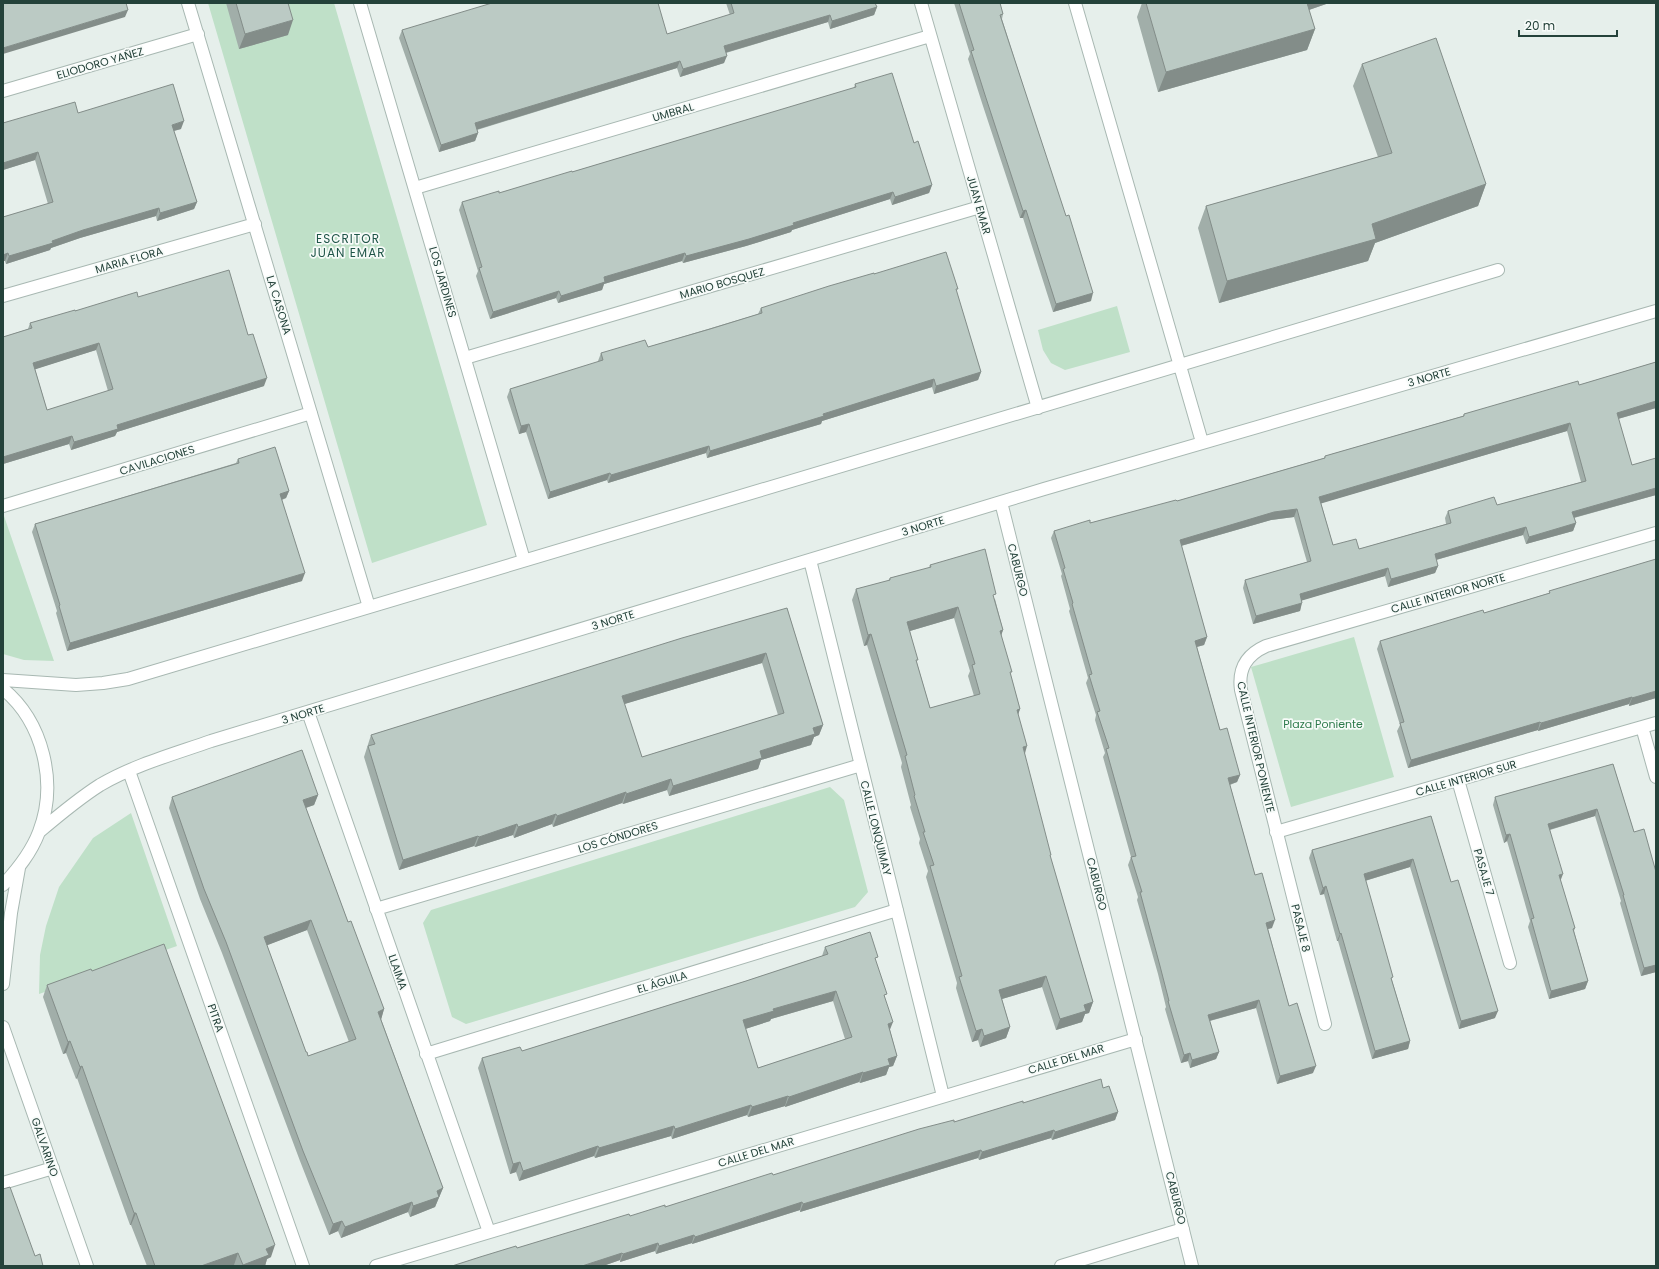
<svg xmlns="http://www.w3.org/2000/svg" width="1659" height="1269" font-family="Poppins,sans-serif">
  <rect width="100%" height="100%" fill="#e6efeb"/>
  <path fill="#bfe0c8" d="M208,3H334L487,525L372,563Z
    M1117,306L1130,352L1065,370L1051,363L1043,350L1038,330Z
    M3,516H4L54,661L24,660L3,654Z
    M1354,637L1394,777L1291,807L1251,667Z
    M830,787L844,800L868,892L855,907L466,1024L452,1017L423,923L431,910Z
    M131,813L177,946L39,994L40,955L46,926L59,887L93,838Z"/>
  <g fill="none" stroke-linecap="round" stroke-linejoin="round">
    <defs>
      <path id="minor" d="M188,3L369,607
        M360,3L524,560
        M921,3L1038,408
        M1075,3L1202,442
        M3,91L198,34
        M415,188L930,36
        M3,296L255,224
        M465,358L980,207
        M1001,502L1192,1266
        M3,506L311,413
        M810,560L943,1096
        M3,680L76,685L103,683L128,679L1498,270
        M3,689C43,722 58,783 39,832C31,853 18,869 3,885
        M308,712L489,1232
        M1642,727L1656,777
        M129,771L303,1266
        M1458,780L1510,963
        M39,832C59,815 78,799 100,785C134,765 174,754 211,741L1044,489L1656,311
        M1276,832L1656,723
        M376,909L861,765
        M3,984L11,913L19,868
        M1325,1024L1241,690C1238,669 1246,655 1266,646L1656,533
        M3,1027L87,1266
        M426,1054L897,910
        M3,1183L53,1168
        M376,1266L1136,1039
        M1061,1266L1183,1229"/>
    </defs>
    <use href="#minor" stroke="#a8b8b2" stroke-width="14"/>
    <use href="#minor" stroke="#fff" stroke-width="12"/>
  </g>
  <path fill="#a1aea9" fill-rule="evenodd" d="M226,3H288V35L239,49Z
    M726,3H875L877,7L874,15L830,29L828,22L726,53L724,63L680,77L677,68L477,130L478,133L475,141L439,152L399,38L402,30L667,34L730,15Z
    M954,3H1000L1003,14L1002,19L1091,301L1053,312L1023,218H1020L982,103L968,59L970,54Z
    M1142,3H1329L1309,10L1315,29L1307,50L1158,92L1137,17Z
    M1362,64L1486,184L1478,206L1375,243L1368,261L1219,303L1198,228L1206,206L1378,157L1353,86Z
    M855,84L914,143L932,185L929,193L892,205L890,199L792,230L791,232L746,246L683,263L682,261L604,284L602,290L558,303L556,298L490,319L476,276L478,271L459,210L462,202L499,193L572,172L854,88Z
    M78,113L181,129L174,131L197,202L194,209L157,221L156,216L80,238L51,248L50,250L6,264L5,261H3V217L48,204L35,160L3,170V123Z
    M874,274L956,292L981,372L978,380L934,394L932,387L822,421L821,424L707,458L706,453L608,483L607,480L548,499L526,432L519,434L507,397L510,389L599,362L598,361L601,353L648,347L758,314L761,308Z
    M138,297L264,386L117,432L115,436L71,450L69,444L3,464V337L28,329L30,323L75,311ZM96,350L108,391L47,410L35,369Z
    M1656,362V408L1618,419L1632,465L1656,458V495L1574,518L1576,523L1573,531L1526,544L1523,535L1478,548L1436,560L1438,566L1435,573L1388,587L1385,576L1302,600L1300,611L1253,624L1243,588L1245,580L1307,562L1294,517L1271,520L1181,546L1207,637L1204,645L1197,647L1220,730L1240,775L1237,782L1230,785L1255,875L1272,928L1268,929L1289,1006L1313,1073L1277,1084L1256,1008L1210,1021L1219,1052L1216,1059L1190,1068L1188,1061L1181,1063L1165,1009L1166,1007L1158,974L1137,900L1138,897L1128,865L1131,857L1103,757L1105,753L1095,720L1096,715L1086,683L1088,678L1069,611L1070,609L1061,576L1062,574L1051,538L1054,531L1090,523L1177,501L1324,458L1325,456L1463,416L1464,414L1579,385ZM1567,431L1581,482L1497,505L1448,511L1445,518L1446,524L1359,549L1333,545L1321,503Z
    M238,459L289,491L286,498L282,500L302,581L67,651L56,613L57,611L32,532L35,524L236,463Z
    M930,565L995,599L1003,630L1001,636L1011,676L1020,709L1018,715L1024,754L1050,857L1093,1002L1089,1013L1085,1014L1082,1022L1056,1030L1042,987L1002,999L1010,1027L1006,1038L980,1047L978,1040L972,1042L956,988L957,983L926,877L928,871L919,843L920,839L910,807L911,805L901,767L902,763L867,645L864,646L852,600L856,589L888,581L890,578L929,568ZM954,618L970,671L968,676L974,696L930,708L917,663L910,631Z
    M1549,591L1656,698L1629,706V704L1538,731V730L1408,768L1397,731L1400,725L1377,649L1380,641L1484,613L1549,593Z
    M787,608L823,725L819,735L814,737L811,745L761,760L758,769L669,796L667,790L623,804L622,803L553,827L552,824L514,838L513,835L475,847L474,846L399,870L364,757L371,735ZM762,663L778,715L642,757L624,704Z
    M1613,764L1634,832L1656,972L1641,976L1620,903L1621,901L1595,816L1550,830L1560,881L1575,928L1574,931L1588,981L1585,989L1549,999L1528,927L1530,921L1507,841L1504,843L1493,805L1495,797Z
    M318,795L314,805L306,808L348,922L384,1009L381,1019L443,1188L435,1207L410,1217L408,1212L341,1238L338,1231L329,1235L300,1161L222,953L200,899L169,808L172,797ZM307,930L349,1042L308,1056L306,1052L267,945Z
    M1431,816L1451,882L1495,1018L1459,1029L1410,867L1365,881L1392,980L1410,1041L1408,1049L1372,1059L1338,941H1337L1324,894L1320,895L1309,858L1312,850Z
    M825,947L876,962L885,998L890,1030L897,1056L893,1066L889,1067L886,1075L860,1083L859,1082L785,1107V1106L748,1117L747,1115L672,1139L671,1136L595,1158L594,1156L519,1181L516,1172L510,1174L478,1068L482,1058L522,1051L746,981L822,956ZM833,1001L845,1039L758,1068L745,1029L770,1021L771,1019Z
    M92,971L271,1257L267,1259L265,1266H235L234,1265L230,1266H147L131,1225H130L77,1078L76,1079L66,1053L63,1054L43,997L47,985Z
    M1103,1088L1118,1112L1115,1120L1052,1140L1051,1138L979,1160L978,1158L800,1212V1210L692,1244V1243L656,1254L655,1251L620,1262V1260L603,1266H452L665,1207L954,1122L1023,1103Z"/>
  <path fill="#838d89" d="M1301,3H1329L1297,14Z
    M877,7L874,15L830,29L832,21Z
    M128,10L125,17L3,54V48Z
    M830,15L828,22L721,54L724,46Z
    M293,20L288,35L239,49L245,34Z
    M1315,29L1307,50L1158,92L1166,72Z
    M727,56L724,63L680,77L683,69Z
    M680,61L677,68L472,131L475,123Z
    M184,121L181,129L169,132L172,125Z
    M478,133L475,141L439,152L441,145Z
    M38,152L35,160L3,170V163Z
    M1486,184L1478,206L1375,243L1368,261L1219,303L1227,281L1372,224Z
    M932,185L929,193L892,205L895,197Z
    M893,192L890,199L792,230L791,232L746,246L683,263L686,256Z
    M197,202L194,209L157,221L160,213Z
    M159,208L156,216L80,238L51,248L50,250L6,264L9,256L83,230Z
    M1026,210L1023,218H1020L1023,211Z
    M8,253L5,261H3V255Z
    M685,253L682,261L604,284L602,290L558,303L561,296L604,277Z
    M559,291L556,298L490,319L493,312Z
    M1093,293L1091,301L1053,312L1056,304Z
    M99,343L96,350L30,371L33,363Z
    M981,372L978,380L934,394L936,386Z
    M267,378L264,386L117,432L115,436L71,450L74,442L117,425Z
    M934,379L932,387L822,421L821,424L707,458L710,451L823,414Z
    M1656,401V408L1614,420L1617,413Z
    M1570,423L1567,431L1316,505L1319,497Z
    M529,424L526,432L519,434L521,426Z
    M72,436L69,444L3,464V457Z
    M709,446L706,453L608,483L611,475Z
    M610,473L607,480L548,499L550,492Z
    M1656,488V495L1569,519L1572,512Z
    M289,491L286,498L277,501L280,494Z
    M1297,509L1294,517L1271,520L1177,547L1180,540L1274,512Z
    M1576,523L1573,531L1526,544L1529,537Z
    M1526,527L1523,535L1432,561L1435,554Z
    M1438,566L1435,573L1388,587L1391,579Z
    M1388,568L1385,576L1297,602L1300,594Z
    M305,573L302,581L67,651L70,643Z
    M1302,603L1300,611L1253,624L1256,616Z
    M958,607L954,618L903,633L907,622Z
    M1003,630L999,641L1000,631Z
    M871,634L867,645L864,646L868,635Z
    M1207,637L1204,645L1192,648L1195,641Z
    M766,653L762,663L618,706L622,696Z
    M1656,691V698L1629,706L1632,698Z
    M1632,697L1629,704L1538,731L1541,723Z
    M1020,709L1016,720L1017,710Z
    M1540,722L1538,730L1408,768L1411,760Z
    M823,725L819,735L814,737L811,745L761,760L758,769L669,796L673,786L760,751L813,728Z
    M1027,746L1024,757L1023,747Z
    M1240,775L1237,782L1225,786L1228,778Z
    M671,779L667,790L623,804L626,794Z
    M626,792L622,803L553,827L557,816Z
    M318,795L314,805L299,810L303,800Z
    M1597,809L1595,816L1545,831L1548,824Z
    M556,814L552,824L514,838L518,827Z
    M517,824L513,835L475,847L479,837Z
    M1510,834L1507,841L1504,843L1506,835Z
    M478,836L474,846L399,870L403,860Z
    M1413,859L1410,867L1361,882L1364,874Z
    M1563,874L1560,882L1559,875Z
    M1326,886L1324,894L1320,895L1323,888Z
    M311,920L307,930L260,948L264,937Z
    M1275,920L1272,928L1263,930L1266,923Z
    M1341,933L1338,941H1337L1340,934Z
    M1656,965V972L1641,976L1644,968Z
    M1046,976L1042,987L995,1001L999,990Z
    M1588,981L1585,989L1549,999L1551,991Z
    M836,991L833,1001L771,1019L770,1021L739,1031L743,1020L773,1009Z
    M1259,1000L1256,1008L1205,1022L1208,1015Z
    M1093,1002L1089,1013L1085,1014L1082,1022L1056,1030L1060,1019L1084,1005Z
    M384,1009L381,1020L378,1012Z
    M1498,1011L1495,1018L1459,1029L1461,1021Z
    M893,1022L889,1032L888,1024Z
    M1010,1027L1006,1038L980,1047L984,1036Z
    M982,1029L978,1040L972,1042L976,1031Z
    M70,1041L66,1053L63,1054L68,1042Z
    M1410,1041L1408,1049L1372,1059L1375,1051Z
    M1219,1052L1216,1059L1190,1068L1192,1060Z
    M1190,1053L1188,1061L1181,1063L1184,1055Z
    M897,1056L893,1066L889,1067L886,1075L860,1083L863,1073L888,1059Z
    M82,1066L77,1078L76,1079L80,1067Z
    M1316,1066L1313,1073L1277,1084L1280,1076Z
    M863,1072L859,1082L785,1107L789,1097Z
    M788,1096L785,1106L748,1117L752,1107Z
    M751,1105L747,1115L672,1139L675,1129Z
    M1118,1112L1115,1120L1052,1140L1055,1132Z
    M674,1126L671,1136L595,1158L599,1148Z
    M1054,1130L1051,1138L979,1160L982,1152Z
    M598,1146L594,1156L519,1181L523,1171Z
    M981,1150L978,1158L800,1212L803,1204Z
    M520,1162L516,1172L510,1174L513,1164Z
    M443,1188L435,1207L410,1217L413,1206L437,1191Z
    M412,1202L408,1212L341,1238L345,1227Z
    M802,1202L800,1210L692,1244L695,1237Z
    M134,1213H136L131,1225H130Z
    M342,1221L338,1231L329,1235L333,1224Z
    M694,1235L692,1243L656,1254L659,1246Z
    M658,1243L655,1251L620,1262L623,1254Z
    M275,1245L271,1257L267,1259L265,1266H242L243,1265L266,1249Z
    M238,1253L234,1265L230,1266H201Z
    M622,1253L620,1260L603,1266H582Z"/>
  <path fill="#bbcac4" stroke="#838d89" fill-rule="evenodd" d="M3,3H126L128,10L3,48Z
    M236,3H288L293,20L245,34Z
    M492,3H658L667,34L734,13L731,3H875L877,7L832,21L830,15L724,46L727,56L683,69L680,61L475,123L478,133L441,145L402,30Z
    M959,3H1000L1003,14L1000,15L1066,216L1069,215L1093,293L1056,304L1026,210L1023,211L985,95L971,51L974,50Z
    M1146,3H1307L1315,29L1166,72Z
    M1436,38L1486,184L1372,224L1376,239L1227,281L1206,206L1392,153L1362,64Z
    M892,73L914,143L918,141L932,185L895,197L893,192L793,223L794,225L749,239L686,256L685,253L604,277L605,282L561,296L559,291L493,312L479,268L482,267L462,202L499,191V193L572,171V172L856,87L855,84Z
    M173,84L184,121L172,125L197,202L160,213L159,208L83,230L52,241L53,243L9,256L8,253L3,255V217L53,202L38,152L3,163V123L75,102L78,113Z
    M946,252L958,289H956L981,372L936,386L934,379L823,414L824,416L710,451L709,446L611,475L610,473L550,492L529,424L521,426L510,389L603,360L601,353L645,340L648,347L710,329L762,313L761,308L829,286L874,273V274Z
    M229,270L248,335L253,334L267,378L117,425L118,429L74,442L72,436L3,457V337L32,328L30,323L75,310V311L137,292L138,297ZM99,343L113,389L47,410L33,363Z
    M1656,362V401L1617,413L1632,465L1656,458V488L1572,512L1576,523L1529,537L1526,527L1481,540L1435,554L1438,566L1391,579L1388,568L1300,594L1302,603L1256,616L1245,580L1311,561L1297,509L1274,512L1180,540L1207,637L1195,641L1220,730L1227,728L1240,775L1228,778L1255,875L1262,873L1275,920L1266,923L1289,1006L1297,1003L1316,1066L1280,1076L1259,1000L1208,1015L1219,1052L1192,1060L1190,1053L1184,1055L1168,1001H1169L1160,966L1140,892H1142L1131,857L1136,856L1106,749L1109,748L1097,712L1100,711L1089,675L1092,674L1072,604L1073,603L1063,569L1065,568L1054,531L1090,520V523L1176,500L1177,501L1325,458V456L1464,416V414L1578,381L1579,385ZM1570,423L1586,481L1497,505L1494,497L1448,511L1451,523L1359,549L1356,539L1333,545L1319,497Z
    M275,447L289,491L280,494L305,573L70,643L59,606L60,605L35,524L239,463L238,459Z
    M985,549L996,594L993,595L1003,630L1000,631L1012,672H1010L1020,709L1017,710L1027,746L1023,747L1051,855H1050L1093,1002L1084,1005L1086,1011L1060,1019L1046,976L999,990L1010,1027L984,1036L982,1029L976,1031L959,977L962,976L930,866L934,865L923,832H925L914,796L915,795L905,756L907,755L871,634L868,635L856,589L890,580V578L931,567L930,565ZM958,607L975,664L972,665L980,694L930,708L916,660H918L907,622Z
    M1656,559V691L1632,698V697L1541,723L1540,722L1411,760L1400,723L1404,722L1380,641L1483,610L1484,613L1550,593L1549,591Z
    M787,608L823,725L813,728L815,734L760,751L762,758L673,786L671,779L626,794V792L557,816L556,814L518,827L517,824L479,837L478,836L403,860L368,746L375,744L371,735L682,638ZM766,653L784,713L642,757L622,696Z
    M302,750L318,795L303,800L348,922L351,921L384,1009L378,1012L443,1188L437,1191L439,1197L413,1206L412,1202L345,1227L342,1221L333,1224L303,1151L226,942L204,889L172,797ZM311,920L356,1039L308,1056L307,1052H306L264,937Z
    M1613,764L1634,832L1644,829L1656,872V965L1644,968L1623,895H1624L1597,809L1548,824L1563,874L1559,875L1575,928L1573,929L1588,981L1551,991L1531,919L1534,918L1510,834L1506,835L1495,797Z
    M1431,816L1451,882L1458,880L1498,1011L1461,1021L1413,859L1364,874L1393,977L1391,978L1410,1041L1375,1051L1341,933L1340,934L1326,886L1323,888L1312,850Z
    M870,932L878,957L875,958L887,994L884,995L893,1022L888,1024L897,1056L888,1059L890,1065L863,1073V1072L789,1097L788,1096L752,1107L751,1105L675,1129L674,1126L599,1148L598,1146L523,1171L520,1162L513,1164L482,1058L520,1047L522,1051L746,981L828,954L825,947ZM836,991L852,1037L758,1068L743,1020L774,1011L773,1009Z
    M164,944L275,1245L266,1249L269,1255L243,1265L238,1253L201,1266H155L136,1213H134L82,1066L80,1067L70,1041L68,1042L47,985L91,969L92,971Z
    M1101,1079L1103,1088L1109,1086L1118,1112L1055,1132L1054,1130L982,1152L981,1150L803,1204L802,1202L695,1237L694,1235L659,1246L658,1243L623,1254L622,1253L582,1266H452L480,1257L516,1246L517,1248L629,1214L630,1216L665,1205V1207L772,1173L773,1175L919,1129L954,1120V1122L1023,1101V1103Z
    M10,1187L35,1256L40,1254L43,1266H3V1189Z"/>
  <g text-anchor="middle" stroke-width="3.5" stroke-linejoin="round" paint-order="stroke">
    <g font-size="11" fill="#24423a" stroke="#f7fbf9">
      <text transform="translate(100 63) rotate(-16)" y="4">ELIODORO YAÑEZ</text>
      <text transform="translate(673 112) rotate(-16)" y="4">UMBRAL</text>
      <text transform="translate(979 205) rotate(74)" y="4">JUAN EMAR</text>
      <text transform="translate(129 260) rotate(-16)" y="4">MARIA FLORA</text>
      <text transform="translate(443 282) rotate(74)" y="4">LOS JARDINES</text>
      <text transform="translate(722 283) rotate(-16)" y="4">MARIO BOSQUEZ</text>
      <text transform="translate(279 305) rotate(73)" y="4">LA CASONA</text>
      <text transform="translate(1429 377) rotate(-16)" y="4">3 NORTE</text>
      <text transform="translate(157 460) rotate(-17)" y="4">CAVILACIONES</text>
      <text transform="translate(923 526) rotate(-17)" y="4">3 NORTE</text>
      <text transform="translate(1018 570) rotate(76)" y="4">CABURGO</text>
      <text transform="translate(1448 593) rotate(-16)" y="4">CALLE INTERIOR NORTE</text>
      <text transform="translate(613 620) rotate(-17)" y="4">3 NORTE</text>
      <text transform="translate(303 714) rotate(-17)" y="4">3 NORTE</text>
      <text transform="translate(1256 747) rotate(77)" y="4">CALLE INTERIOR PONIENTE</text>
      <text transform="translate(1466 778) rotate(-16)" y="4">CALLE INTERIOR SUR</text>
      <text transform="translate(876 828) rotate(76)" y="4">CALLE LONQUIMAY</text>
      <text transform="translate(618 837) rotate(-17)" y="4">LOS CÓNDORES</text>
      <text transform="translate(1484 872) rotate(74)" y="4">PASAJE 7</text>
      <text transform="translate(1097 884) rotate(76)" y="4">CABURGO</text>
      <text transform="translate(1301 928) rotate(76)" y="4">PASAJE 8</text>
      <text transform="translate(398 972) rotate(71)" y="4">LLAIMA</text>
      <text transform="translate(662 982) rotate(-17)" y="4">EL ÁGUILA</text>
      <text transform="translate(216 1018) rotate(71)" y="4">PITRA</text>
      <text transform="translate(1066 1059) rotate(-17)" y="4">CALLE DEL MAR</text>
      <text transform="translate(45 1147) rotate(71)" y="4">GALVARINO</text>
      <text transform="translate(756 1152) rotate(-17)" y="4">CALLE DEL MAR</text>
      <text transform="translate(1176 1198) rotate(76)" y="4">CABURGO</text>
    </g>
    <g font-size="11" fill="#2d7a4b" stroke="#f7fbf9">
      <text x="1323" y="728">Plaza Poniente</text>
    </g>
    <g font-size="12" letter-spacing="1" fill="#1f5548" stroke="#f7fbf9">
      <text x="348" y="243">ESCRITOR<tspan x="348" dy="14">JUAN EMAR</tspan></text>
    </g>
  </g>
  <rect width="1659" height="1269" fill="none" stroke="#24423a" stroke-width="8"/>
  <path d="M1519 30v6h98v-6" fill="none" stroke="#24423a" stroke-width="2"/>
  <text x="1525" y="30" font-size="12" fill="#24423a" stroke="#f7fbf9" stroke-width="3" paint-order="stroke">20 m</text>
</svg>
